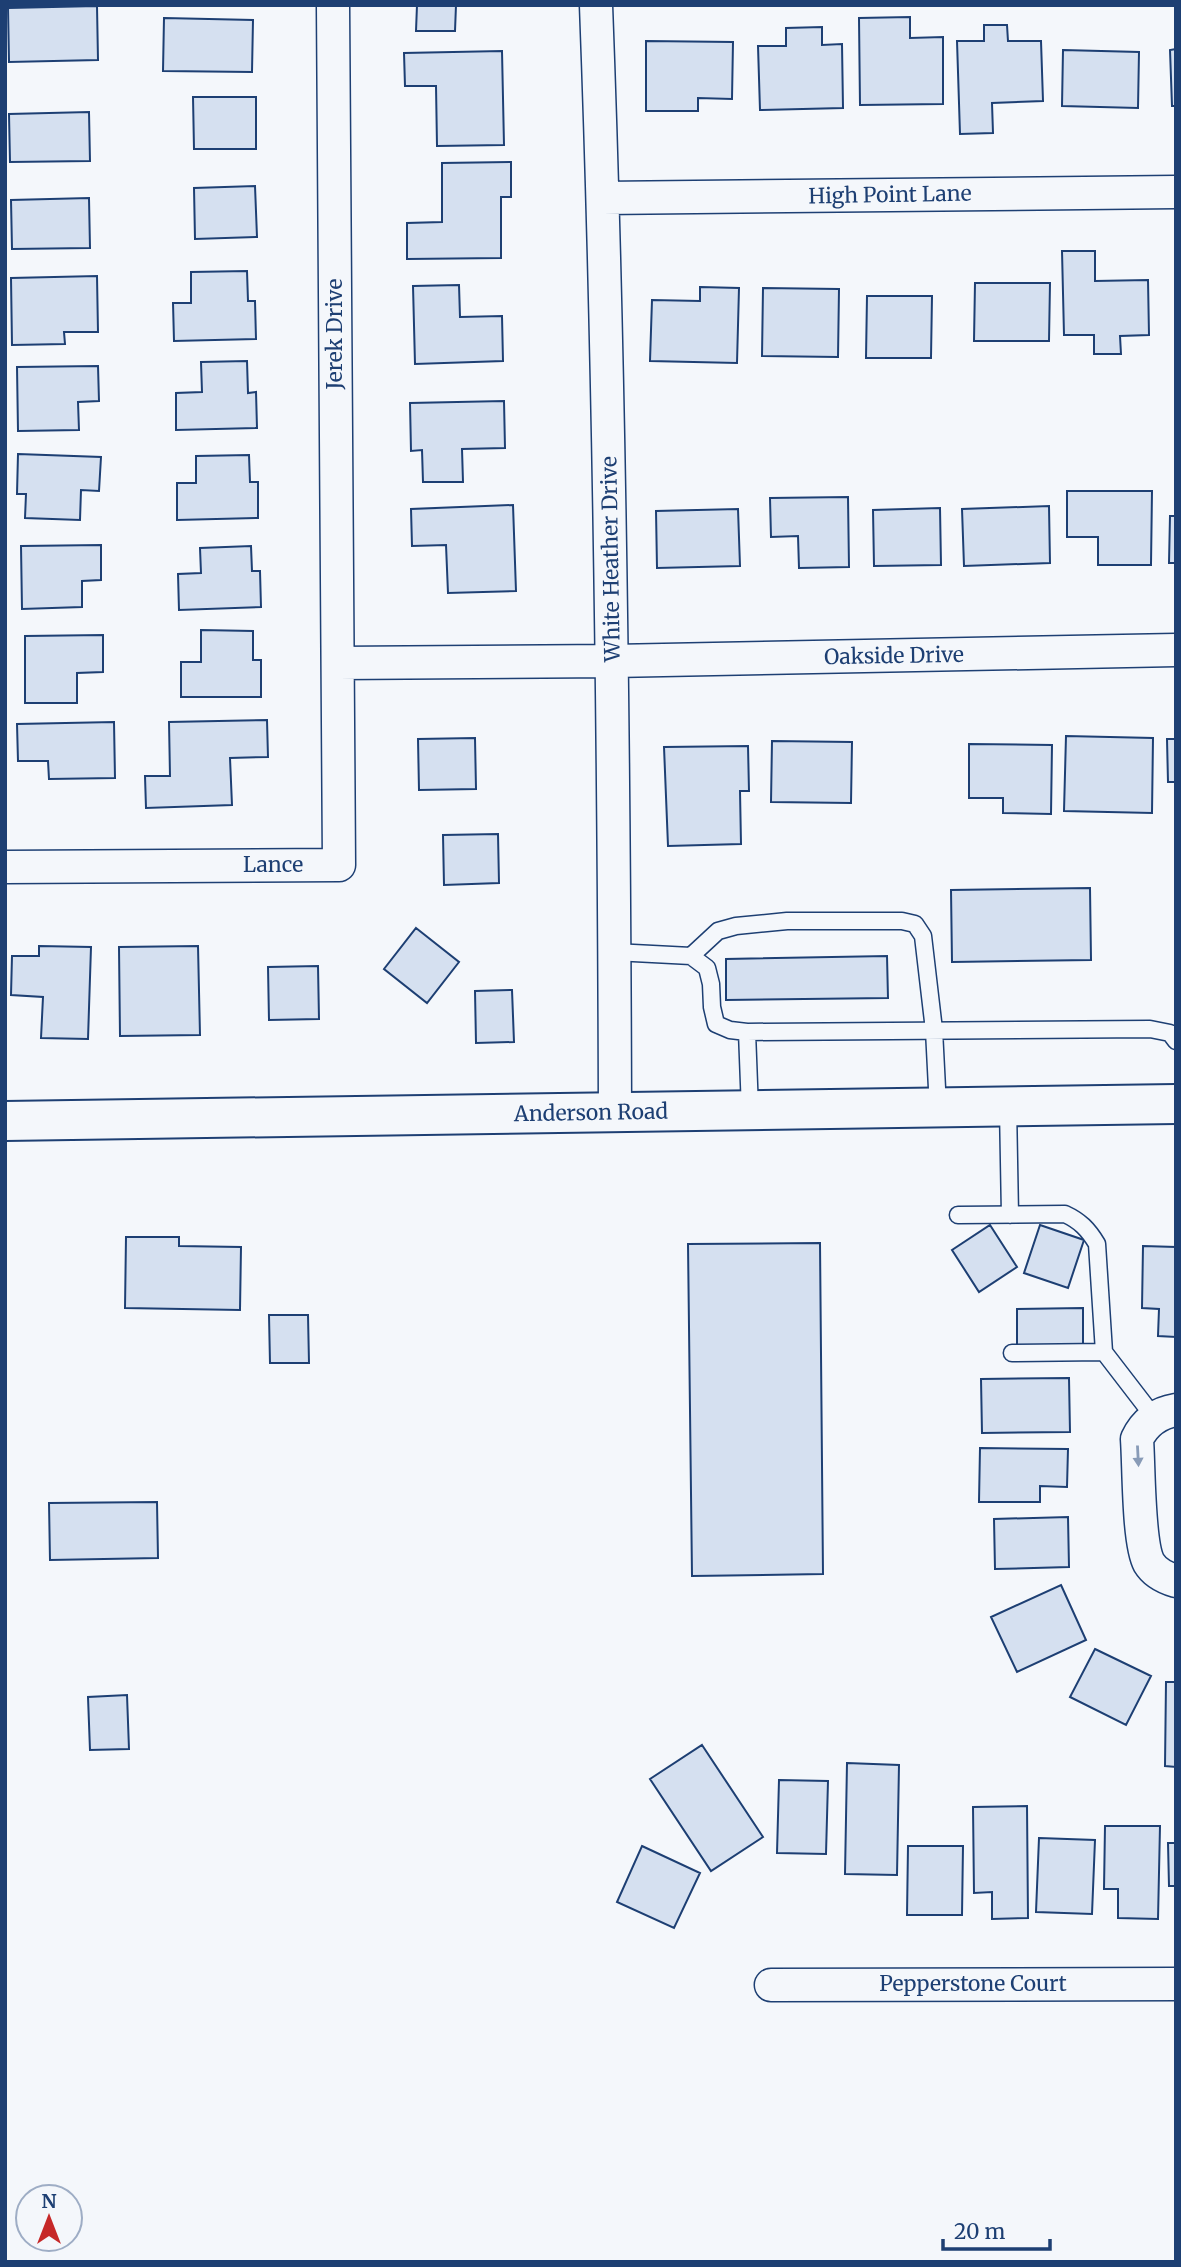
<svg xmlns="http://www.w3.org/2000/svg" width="1181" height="2267" font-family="Merriweather,serif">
  <rect width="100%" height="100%" fill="#f4f7fb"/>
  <path fill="#d5e0f0" stroke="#1d3f73" stroke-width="2" d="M417,5H456L455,31H416Z
    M97,6L98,60L9,62L8,8Z
    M910,17V38L943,37V104L860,105L859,18Z
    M164,18L253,20L252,72L163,71Z
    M984,25H1007L1008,41H1041L1043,101L992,103L993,133L960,134L957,41H984Z
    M822,27V45L842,44L843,108L760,110L758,46H786V28Z
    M646,41L733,42L732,99L698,98V111H646Z
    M1176,49V106H1172L1170,50Z
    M1063,50L1139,52L1138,108L1062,106Z
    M502,51L504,145L437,146L436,86H405L404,53Z
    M193,97H256V149H194Z
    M89,112L90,161L10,162L9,114Z
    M511,162V197H501V258L407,259V223L442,222V163Z
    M255,186L257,237L195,239L194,188Z
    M89,198L90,248L12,249L11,200Z
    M1062,251H1095V281L1148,280L1149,335L1120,336L1121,354H1094V335H1064Z
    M247,271L248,301H255L256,339L174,341L173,303H191V272Z
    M97,276L98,332H64L65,344L12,345L11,278Z
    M975,283H1050L1049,341H974Z
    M459,285L460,317L502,316L503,361L415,364L413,286Z
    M700,287L739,288L737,363L650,361L652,300L700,301Z
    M763,288L839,289L838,357L762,356Z
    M867,296H932L931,358H866Z
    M247,361L248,393L256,392L257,428L176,430V393L202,392L201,362Z
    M98,366L99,401L78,402L79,430L18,431L17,367Z
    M504,401L505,448L462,449L463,482H423L422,450L411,451L410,403Z
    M18,454L101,457L99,491L81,490L80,520L25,518L26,494H17Z
    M249,455L250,482H258V518L177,520V483H196V456Z
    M1067,491H1152L1151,565H1098V537H1067Z
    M848,497L849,567L799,568L798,536L771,537L770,498Z
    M513,505L516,591L448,593L446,545L412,546L411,509Z
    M1049,506L1050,563L964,566L962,509Z
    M940,508L941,565L874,566L873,510Z
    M738,509L740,566L657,568L656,511Z
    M1170,516H1176V563H1169Z
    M101,545V580L82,581V607L22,609L21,546Z
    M251,546L252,571H260L261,607L179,610L178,574L201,573L200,548Z
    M201,630L253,631V660H261V697H181V662H201Z
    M103,635V672L77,673V703H25V636Z
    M267,720L268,757L230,758L232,805L146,808L145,776H170L169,722Z
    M114,722L115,778L49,779L48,761H18L17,724Z
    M1066,736L1153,738L1152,813L1064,811Z
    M475,738L476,789L419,790L418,739Z
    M1167,739H1176V782H1168Z
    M772,741L852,742L851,803L771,802Z
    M969,744L1052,745L1051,814L1003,813V798H969Z
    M748,746L749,791H740L741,844L668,846L664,747Z
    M498,834L499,883L444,885L443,835Z
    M1090,888L1091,960L952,962L951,890Z
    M416,928L459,962L427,1003L384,969Z
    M39,946L91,947L88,1039L41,1038L43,997L11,995L12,956H39Z
    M198,946L200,1035L120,1036L119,947Z
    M887,956L888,998L726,1000V959Z
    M318,966L319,1019L269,1020L268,967Z
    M512,990L514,1042L476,1043L475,991Z
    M990,1225L1017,1267L979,1292L952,1250Z
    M1040,1225L1084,1240L1068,1288L1024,1273Z
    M126,1237H179V1246L241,1247L240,1310L125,1308Z
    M820,1243L823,1574L692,1576L688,1244Z
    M1143,1246L1176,1247V1337L1158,1336L1159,1309L1142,1308Z
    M1083,1308V1346H1017V1309Z
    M269,1315H308L309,1363H270Z
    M1069,1378L1070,1432L982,1433L981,1379Z
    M980,1448L1068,1449L1067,1487L1040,1486V1502H979Z
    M157,1502L158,1558L50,1560L49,1503Z
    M1068,1517L1069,1567L995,1569L994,1519Z
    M1061,1585L1086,1640L1017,1672L991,1617Z
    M1095,1649L1151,1676L1126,1725L1070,1697Z
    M1166,1682H1176V1767L1165,1766Z
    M127,1695L129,1749L90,1750L88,1697Z
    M702,1745L763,1837L711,1871L650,1779Z
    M847,1763L899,1765L897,1875L845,1874Z
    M779,1780L828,1781L826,1854L777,1853Z
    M1027,1806L1028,1918L992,1919V1892L974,1893L973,1807Z
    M1105,1826H1160L1158,1919L1118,1918V1889H1104Z
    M1039,1838L1095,1840L1092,1914L1036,1912Z
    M1168,1843H1176V1886H1169Z
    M642,1846L700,1873L674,1928L617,1902Z
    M908,1846H963L962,1915H907Z"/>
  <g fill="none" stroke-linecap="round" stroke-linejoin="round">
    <defs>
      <path id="service" d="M614,952L691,956L707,968L711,984L712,1007L716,1024L730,1030L747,1032L1150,1029L1170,1033L1176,1041
        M691,956L718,931L736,926L787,921H902L915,924L923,936L934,1030L938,1108
        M747,1032L750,1110
        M1008,1107L1010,1215
        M958,1215L1065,1214C1080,1221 1088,1229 1097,1244L1104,1352L1154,1417
        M1012,1353L1104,1352"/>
      <path id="minor" d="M596,5C610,374 614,743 615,1112
        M603,198L1176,192
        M338,663L613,661L1176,650
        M5,867L339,865L333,5
        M1176,1410C1158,1413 1145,1422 1137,1439C1139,1466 1138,1543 1149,1563C1155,1573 1166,1578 1176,1581
        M771,1985L1176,1984"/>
      <path id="tertiary" d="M5,1121L1176,1104"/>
    </defs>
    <use href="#service" stroke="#1d3f73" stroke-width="19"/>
    <use href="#minor" stroke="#1d3f73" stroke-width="35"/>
    <use href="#tertiary" stroke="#1d3f73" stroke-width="42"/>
    <use href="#service" stroke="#f4f7fb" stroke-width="16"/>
    <use href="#minor" stroke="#f4f7fb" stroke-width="32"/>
    <use href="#tertiary" stroke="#f4f7fb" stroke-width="38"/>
  </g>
  <defs><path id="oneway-solid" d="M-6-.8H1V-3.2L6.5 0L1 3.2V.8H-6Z" transform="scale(1.75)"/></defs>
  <use fill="#889bb7" href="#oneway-solid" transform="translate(1138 1456) rotate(87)"/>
  <g text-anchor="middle" stroke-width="5" stroke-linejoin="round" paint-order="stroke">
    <g font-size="21" fill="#1d3f73" stroke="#f4f7fb">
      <text transform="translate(890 195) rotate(-1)" y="7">High Point Lane</text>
      <text transform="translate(335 334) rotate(-90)" y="7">Jerek Drive</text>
      <text transform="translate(611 559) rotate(-91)" y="7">White Heather Drive</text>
      <text transform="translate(894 656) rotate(-1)" y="7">Oakside Drive</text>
      <text x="273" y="872">Lance</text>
      <text transform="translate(591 1113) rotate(-1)" y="7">Anderson Road</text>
      <text x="973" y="1991">Pepperstone Court</text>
    </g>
  </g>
  <rect width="1181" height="2267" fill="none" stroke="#1d3f73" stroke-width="14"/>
  <g transform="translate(49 2218)"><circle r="33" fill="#f4f7fb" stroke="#9eadc5" stroke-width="2"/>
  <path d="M0-5L12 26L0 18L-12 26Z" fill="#c62828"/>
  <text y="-10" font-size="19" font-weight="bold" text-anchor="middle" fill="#1d3f73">N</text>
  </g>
  <path d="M943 2239v10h107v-10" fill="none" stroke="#1d3f73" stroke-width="3.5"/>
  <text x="954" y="2239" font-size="21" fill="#1d3f73" stroke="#f4f7fb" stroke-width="5" paint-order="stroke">20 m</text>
</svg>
